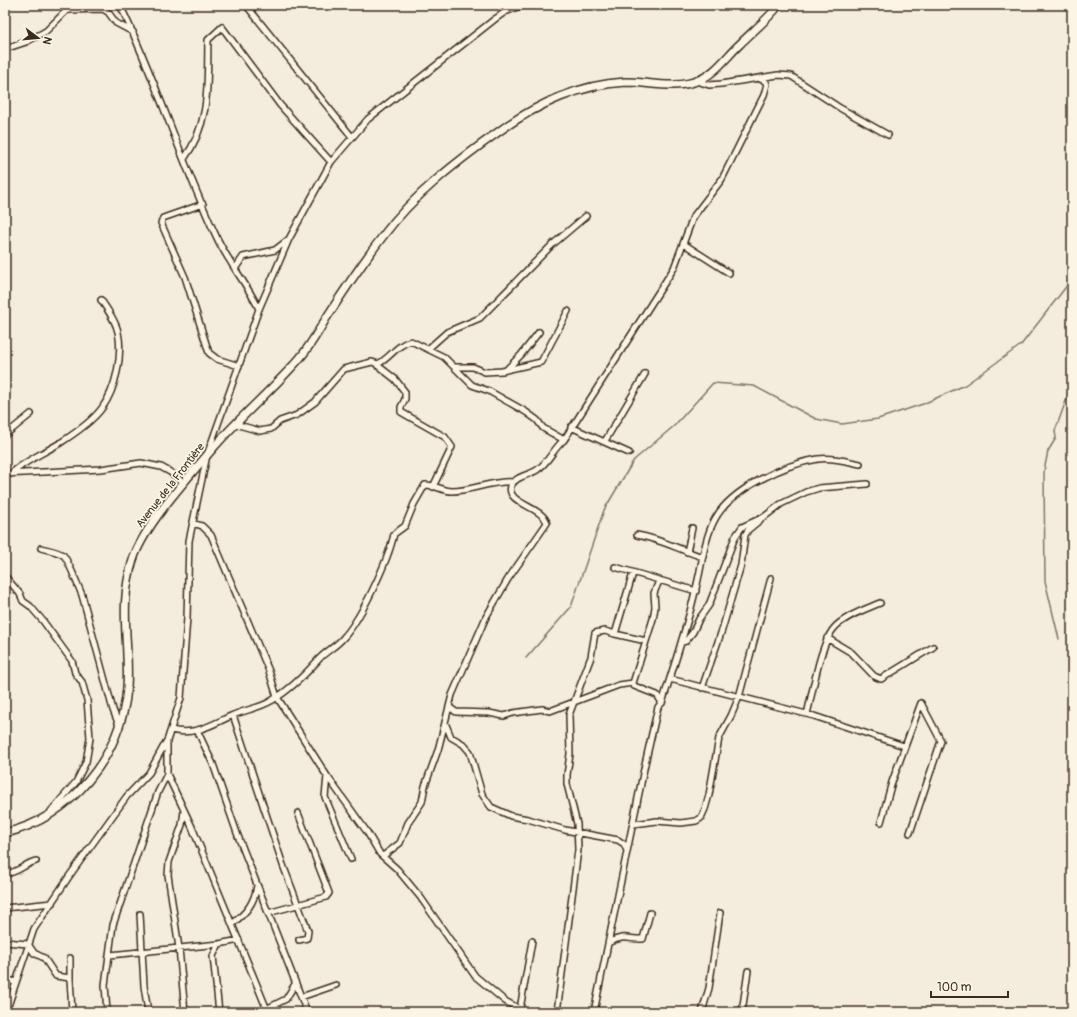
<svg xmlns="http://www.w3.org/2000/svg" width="1077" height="1017" font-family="Pangolin,sans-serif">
  <rect width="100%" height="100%" fill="#f4eddd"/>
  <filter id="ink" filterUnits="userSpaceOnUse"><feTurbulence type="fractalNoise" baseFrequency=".025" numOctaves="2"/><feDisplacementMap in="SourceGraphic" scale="8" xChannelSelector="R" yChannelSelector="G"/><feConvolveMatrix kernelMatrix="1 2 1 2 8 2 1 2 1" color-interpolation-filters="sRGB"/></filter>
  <g filter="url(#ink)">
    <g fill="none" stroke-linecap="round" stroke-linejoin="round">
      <path stroke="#817466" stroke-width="1.5" d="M1059,639L1045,581L1044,471L1048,451L1056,438L1055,431L1072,384
        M526,658L571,607L604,510L634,460L674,426L713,383L754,386L816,419L842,424L878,419L923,404L965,385L1021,345L1072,279
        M5,680L9,681"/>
      <defs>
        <path id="street" d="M120,5C157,81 181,162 217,238C229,263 247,284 259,309
          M246,5L352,137
          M5,49L26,42L46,31L66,11L69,10L103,9L108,12L116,23L133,32
          M697,81L709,85L721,84L778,75L791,76L840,108L888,135
          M184,159C211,122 207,84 208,40L222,27L280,105L331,162
          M203,204L163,218L161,223L185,277L209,353L217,359L239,366
          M684,244L729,273
          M235,269L243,257L275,250L288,240
          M429,348L447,332L480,318L552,245L586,216
          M377,365L395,379L405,392V399L401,407V412L445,437L452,447L433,487
          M455,367H473L485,372L502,371L541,362L568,311
          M507,369L521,355L539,332
          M235,424L260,431L271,429L280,421L297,415L315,402L344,369L372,362L378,364C391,357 396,345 411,341L444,357L472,385L489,391L526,412L537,420L543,428L564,440
          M571,427L629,453
          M5,435L31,414
          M605,441L645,374
          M5,474L101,469L141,463L161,467L170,472L184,483
          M11,474C24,461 44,453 60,443C74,434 92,422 102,408C116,389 123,355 118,332C116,321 107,309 101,300
          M193,523L202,526L211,535L269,671L277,697L327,776L367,832L380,854L397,869L421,898L475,976L505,1001L525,1012
          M637,535C661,539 680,550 703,557
          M41,548C48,550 57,551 63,555C67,557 79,588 82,595L113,710L119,725
          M687,552L692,528
          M615,567L696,591
          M5,576L20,594L23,601L30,606L43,621L72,661L75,673L82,682L87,700L90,738L86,762L76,782L51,811
          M659,581L654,593L655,607L653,619L633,683L634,686L657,695L662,703
          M615,634L646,641
          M827,638L852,653L874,676L881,679L933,647
          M682,642L686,641L693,632L699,619L709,605L735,537L742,527L764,517L781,504L806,492L819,488L867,484
          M670,679L814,716L904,746
          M702,688L722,630L741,565L745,535L748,530L760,520
          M449,707L456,712L489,713L504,716L513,713L542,709L550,711L619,685L633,683
          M807,714C813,692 820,641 836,626C848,615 866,609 880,603
          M233,715L283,865L308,931L307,938L299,940
          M446,725L451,737L463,744L470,752L482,794L491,807L511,816L528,819L565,830L618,840L624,844L627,851
          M171,730C195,736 211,725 231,716C244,710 260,708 271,701C290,690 305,675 319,659C326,651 337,646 344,637C362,617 388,561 394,534L405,526L414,504L425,485C433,484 443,491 452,491C473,491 492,480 514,482
          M197,730L213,764L238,836L307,1012
          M167,774L192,827L268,1012
          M327,776L325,797L351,859
          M184,811L182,825L169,862L168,875L179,948L185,1012
          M881,822L892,782L921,703L941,741L910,833
          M634,824L657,821L681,823L696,821L701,818L705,809L709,795L719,738L731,716L739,697L771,578
          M383,856L400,843L408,823L422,802L425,786L438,750L452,695L486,617L508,579L547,523C543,507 505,503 511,486C515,476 530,475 537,470C549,462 553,449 564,440L674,268L693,217L722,179L764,95L767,84L765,81L760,79
          M5,874C20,872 24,864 36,861
          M5,908L52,903
          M268,913L326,897L329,893L298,813
          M140,914L144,986L148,1012
          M232,924C246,913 254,904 257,886
          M5,942L28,944L34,953L44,958L56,976L70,978V958
          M610,942C624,934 630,940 643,939L650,913
          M110,955L219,944L239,940
          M70,978L72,1012
          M5,979L15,982
          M301,997L336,985
          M266,1009L286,999L295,984
          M520,1009L532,941
          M6,1012L34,929L70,875L127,796L149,773L166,742
          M107,1012L105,985L113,925L158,792L167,774V741L181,698L187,618L189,541L207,455L259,309L289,239L331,162L368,119L495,19L505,12L524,5
          M219,1012L213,956L219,944
          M557,1012L578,850L577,824L567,784V775L570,754L569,715L591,657L595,633L605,631L615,634L633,573
          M594,1012L645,764L658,707L662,703C674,666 686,630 695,592C702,568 703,541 715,519C731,489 785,464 818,459C831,457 847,461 860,464
          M702,1012L709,988L720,913
          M742,1012L748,971"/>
        <path id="secondary" d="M5,833C71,818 122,755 127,688C130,643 118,607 133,560C144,525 190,475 215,446C242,415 273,389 300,358C311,345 319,330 327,317C345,289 363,262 383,236C414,194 459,160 501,130C537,104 581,84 626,82C649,82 677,90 699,80C715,74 727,56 740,44C753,31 767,20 779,5"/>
      </defs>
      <use href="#street" stroke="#3b2a1e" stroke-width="8"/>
      <use href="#secondary" stroke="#3b2a1e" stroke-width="10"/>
      <use href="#street" stroke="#fcf5e5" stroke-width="5"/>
      <use href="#secondary" stroke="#fcf5e5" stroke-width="7"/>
    </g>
  </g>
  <g text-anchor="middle" stroke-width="3.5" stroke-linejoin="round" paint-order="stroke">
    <g font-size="11" fill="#3b2a1e" stroke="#fcf5e5">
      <text transform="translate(170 485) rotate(-52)" y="4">Avenue de la Frontière</text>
    </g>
  </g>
  <rect width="1077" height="1017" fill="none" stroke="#fcf5e5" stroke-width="20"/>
  <rect x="10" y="10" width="1057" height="997" fill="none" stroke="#3b2a1e" stroke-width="1.5" filter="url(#ink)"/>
  <g transform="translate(38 38) rotate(106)" stroke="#fcf5e5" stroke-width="3" paint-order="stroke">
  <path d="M0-3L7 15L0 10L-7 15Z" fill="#3b2a1e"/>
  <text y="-6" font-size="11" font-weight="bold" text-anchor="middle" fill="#3b2a1e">N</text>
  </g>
  <path d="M931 991v6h77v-6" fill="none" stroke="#3b2a1e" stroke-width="2"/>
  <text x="937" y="991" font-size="12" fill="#3b2a1e" stroke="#fcf5e5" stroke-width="3" paint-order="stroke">100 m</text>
</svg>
